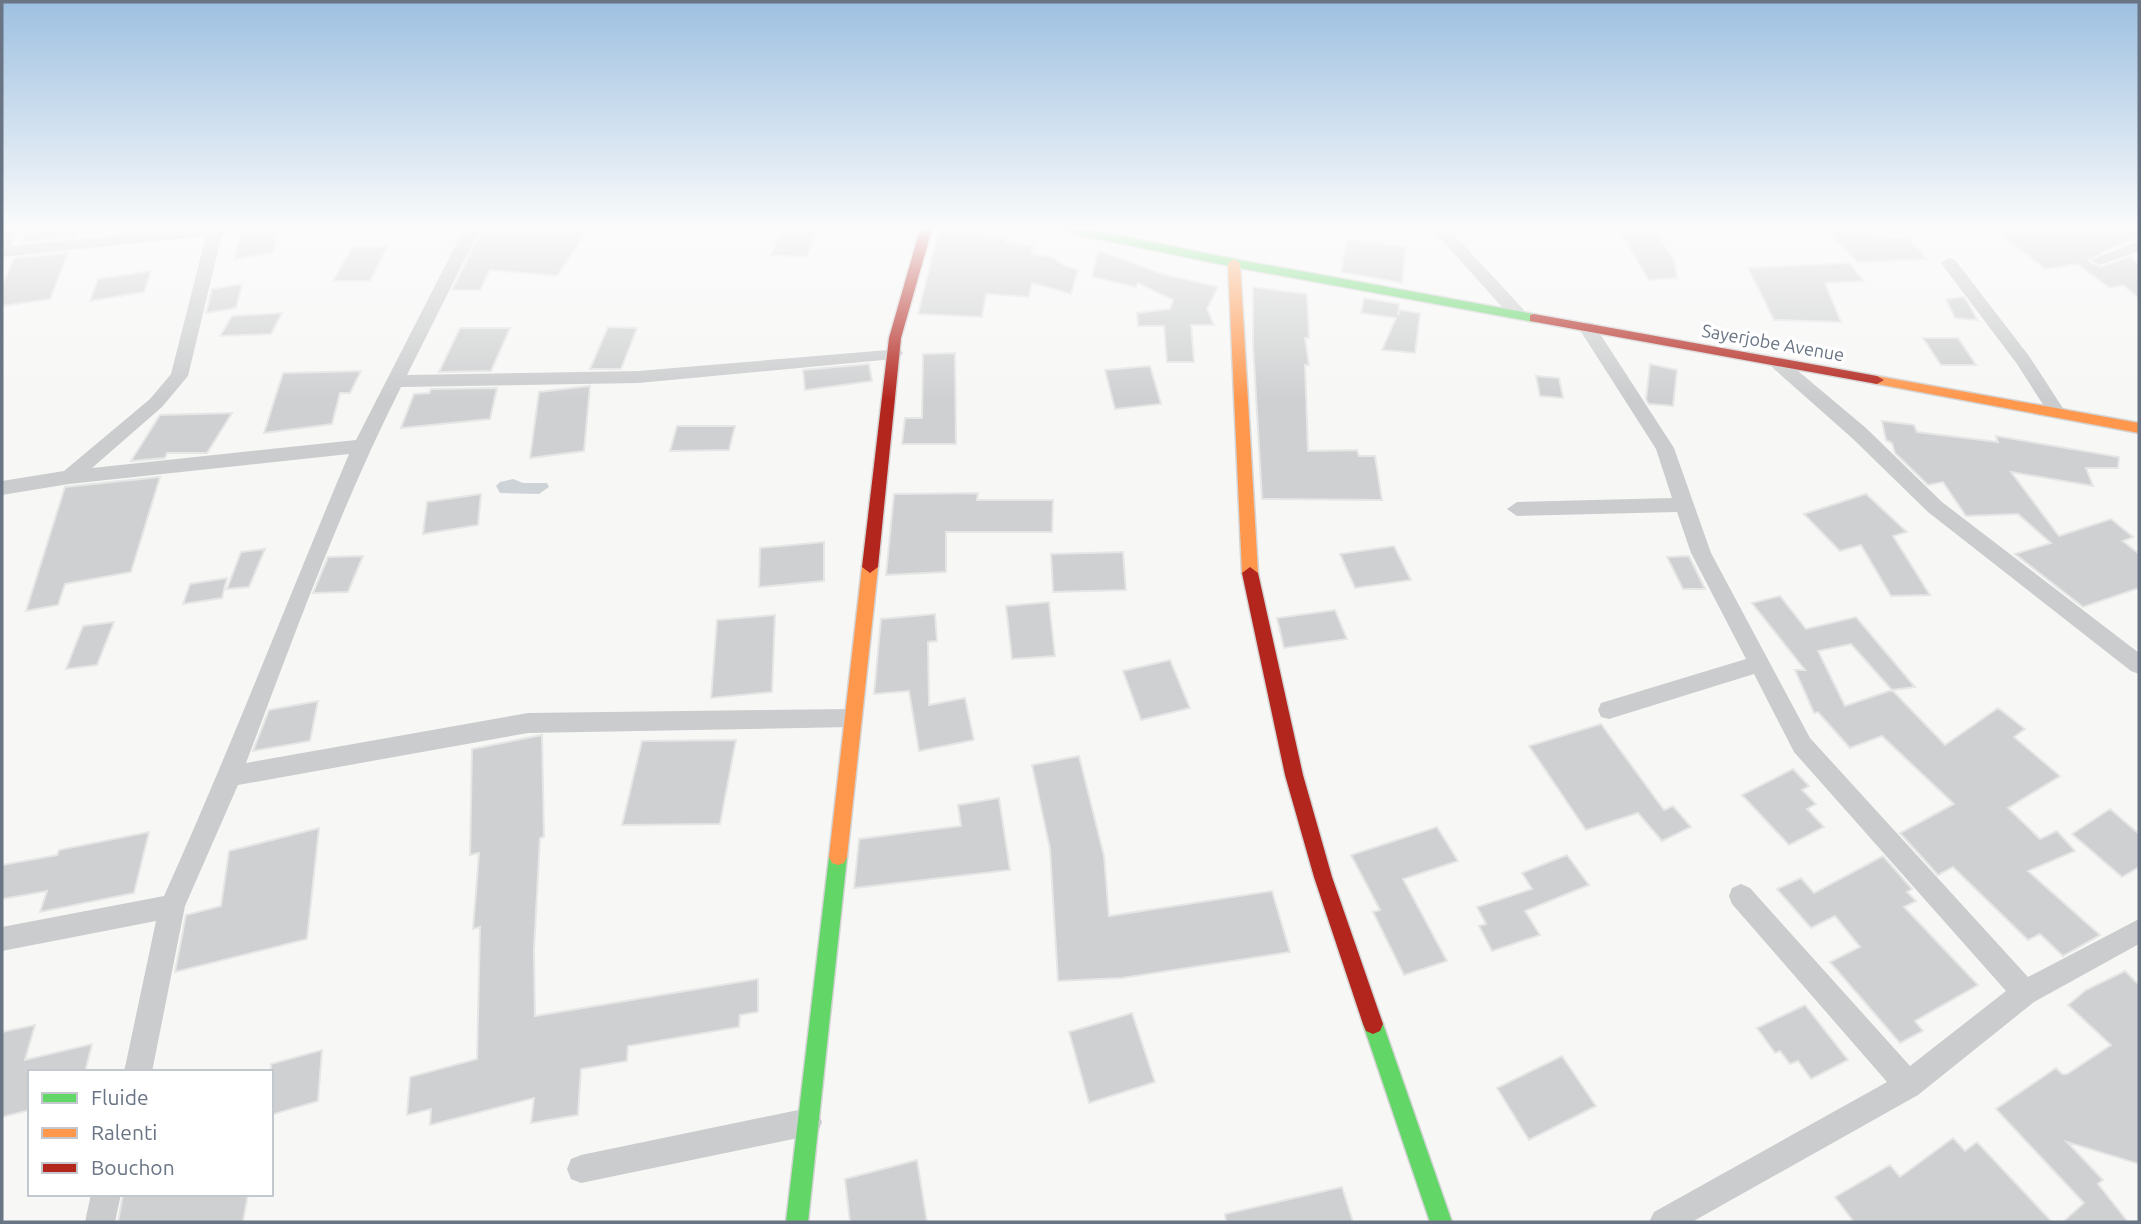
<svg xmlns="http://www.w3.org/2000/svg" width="2141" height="1224" font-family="Ubuntu,sans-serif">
  <rect width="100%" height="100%" fill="#f7f7f6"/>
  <path fill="#cdd3d6" d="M513,479L523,483H547L549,487L539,494L500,493L496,486L500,482Z"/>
  <path fill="#cfd0d1" stroke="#e6e6e6" stroke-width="2" fill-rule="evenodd" d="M27,229H77L74,237L21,242Z
    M240,229H258V234L276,231L274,252L235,259Z
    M582,229L587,231L557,276L490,270L480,290H452L482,230Z
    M782,229H818L807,257L771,255Z
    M939,229L1008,237L1005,243L1034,245L1031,254L1053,257L1063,265L1078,270L1071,294L1032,283L1029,297L986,294L982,317L918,314Z
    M1618,229H1653L1674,260L1677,278L1649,280Z
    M1824,229H1864L1874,239L1908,237L1927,259L1858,262Z
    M1994,229H2139V238L2114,246L2088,261L2100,267L2130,257L2139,264V298L2123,285L2110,288L2077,264L2045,269Z
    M1347,239L1406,247L1402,283L1341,272Z
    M388,246L370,281H333L352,247Z
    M1098,250L1162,274L1218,287L1207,309L1214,325H1191L1194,362H1167L1164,326H1138L1137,313L1170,309L1173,300L1138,283L1136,287L1092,277Z
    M68,253L50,299L2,306V286L14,258Z
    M1849,263L1864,281L1825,283L1841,322L1774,320L1748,268Z
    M151,271L144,292L90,301L98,279Z
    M242,284L236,308L206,313L212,289Z
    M1253,287L1307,294L1309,338H1305L1309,365H1305L1308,451L1357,450L1359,456H1375L1382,500L1262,499L1253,344Z
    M1964,297L1970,306L1977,320L1955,318L1946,299Z
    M1364,298L1399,304L1398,315L1400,310L1420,313L1415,353L1382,350L1396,318L1361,313Z
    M282,313L271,334L220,336L232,316Z
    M608,327L637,328L621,369H590Z
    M460,328H510L491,371L439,372Z
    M1923,338H1958L1976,365H1941Z
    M955,353L956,444H902L905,418H922L923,354Z
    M869,364L872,381L805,390L803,370Z
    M1650,364L1677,370L1673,406L1649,404L1646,400Z
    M1150,366L1161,404L1115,409L1105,370Z
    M361,371L350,393H340L332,424L264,433L283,373Z
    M1536,376L1559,378L1563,398L1540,396Z
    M590,386L584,451L530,458L539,392Z
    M497,388L490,419L401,428L414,394L429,393L431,389Z
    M232,413L207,453H167L165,458L131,461L160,415Z
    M1882,421L1914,425L1917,432L1998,442L1996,436L2119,457L2118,468H2086L2093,486L2011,472L2059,536L2111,519L2133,537L2123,541L2139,554V588L2083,607L2015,554L2051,543L2018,514L1966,516L1943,482L1928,485L1895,453L1892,443L1886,440Z
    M677,426H735L729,450L670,451Z
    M160,477L131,572L65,584L58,605L26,611L65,487Z
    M978,493L977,500H1053L1052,532H946V572L886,575L894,494Z
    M481,494L478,525L423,534L427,502Z
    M1866,494L1907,532L1893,536L1930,595L1891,596L1861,545L1840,551L1804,514Z
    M824,542V581L759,587L760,548Z
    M1394,546L1411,580L1355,588L1340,554Z
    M265,549L249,587L227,589L241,552Z
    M1123,552L1126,590L1053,592L1051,554Z
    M363,556L348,592L313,593L328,557Z
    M1689,556L1705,589H1683L1667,557Z
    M227,578L222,598L183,604L190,584Z
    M1780,596L1806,629L1856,617L1915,687L1892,690L1945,745L1998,708L2025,729L2014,737L2060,776L2008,808L2040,839L2057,831L2075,851L2028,871L2100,935L2063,956L2040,934L2028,940L1953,867L1938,875L1900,833L1954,804L1882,736L1850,748L1818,712L1814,713L1795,670H1805L1752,603ZM1851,644L1892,690L1845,706L1818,651Z
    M1049,602L1055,656L1012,659L1006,606Z
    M1335,610L1347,639L1284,648L1277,618Z
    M935,614L937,641L928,642L929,705L965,698L974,740L919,751L909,691L874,694L881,619Z
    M775,615L772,692L711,698L717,620Z
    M114,622L97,665L66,669L83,626Z
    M1170,660L1190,708L1141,720L1123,671Z
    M318,701L310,741L253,751L269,710Z
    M1601,724L1664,810L1673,806L1691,827L1662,841L1638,813L1586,830L1529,746Z
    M542,735L544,837L540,838L534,949L535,1016L758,979V1012L740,1015L739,1027L628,1046L627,1061L581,1069L578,1115L531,1123L534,1098L430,1125L431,1109L407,1115L410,1077L477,1059L480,927L473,929L479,853L470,855L472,749Z
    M736,740L720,824L622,825L642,741Z
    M1079,756L1104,856L1109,916L1272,891L1290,952L1122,978L1058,981L1050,849L1032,765Z
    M1793,769L1809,786L1802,790L1816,804L1807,809L1824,827L1789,845L1742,795Z
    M999,798L1010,870L854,888L859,839L961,826L958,805Z
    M2110,809L2139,834V867L2122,877L2072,834Z
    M1437,827L1458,861L1403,879L1447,961L1404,975L1373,912L1380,910L1351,855Z
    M319,828L307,939L175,972L186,915L221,906L229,851Z
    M149,832L134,893L40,912L47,891L2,899V865L57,855L59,850Z
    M1567,855L1589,885L1525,911L1540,935L1492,951L1479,926L1486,924L1477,907L1532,889L1522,873Z
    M1883,856L1912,889L1907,892L1916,901L1904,907L1978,985L1915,1021L1923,1031L1900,1043L1830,962L1860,947L1835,916L1811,928L1777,889L1801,878L1814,893Z
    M2125,971L2139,985V1164L2067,1142L2103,1180L2098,1184L2128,1222H2063L2084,1203L1996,1109L2056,1068L2062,1074H2067L2111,1045L2068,1005L2086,990Z
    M1805,1005L1848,1060L1811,1079L1798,1061L1790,1064L1780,1051L1775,1053L1757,1028Z
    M1132,1013L1155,1082L1089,1103L1069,1032Z
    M35,1025L25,1060L92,1044L85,1072H30V1110L2,1117V1032Z
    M322,1050L318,1101L271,1115V1064Z
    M1562,1056L1596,1106L1529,1140L1497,1088Z
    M1953,1138L1965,1151L1977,1142L2052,1222H1854L1835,1197L1890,1165L1900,1177Z
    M917,1160L927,1222H850L845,1179Z
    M1342,1187L1353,1222H1226L1225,1214Z
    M123,1194H248L243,1222H118Z"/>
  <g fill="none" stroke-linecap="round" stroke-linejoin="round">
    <defs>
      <path id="fast" d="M1064,229H1087L1234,259L1534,314L1540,318L1534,322L1234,267L1070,233Z
        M838,849L844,851L847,857L808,1222H786L829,857L832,851Z
        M1373,1014L1380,1017L1383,1024L1452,1222H1430L1363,1024L1366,1017Z"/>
      <path id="slow" d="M1234,259L1240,263L1258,573L1250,579L1242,573L1228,263Z
        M1877,376L2139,423V433L1872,383L1870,380Z
        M870,561L878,567L847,857L844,863L838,865L832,863L829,857L862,567Z"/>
      <path id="jam" d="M920,229H932L901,338L878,567L870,573L862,567L889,338Z
        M1534,314L1877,376L1884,380L1877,384L1530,321V315Z
        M1250,567L1258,573L1303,775L1332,877L1383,1024L1380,1031L1373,1034L1366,1031L1363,1024L1314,877L1285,775L1242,573Z"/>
    </defs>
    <use href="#fast" stroke="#d4d4d5" stroke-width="3"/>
    <use href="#slow" stroke="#d4d4d5" stroke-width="3"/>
    <use href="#jam" stroke="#d4d4d5" stroke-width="3"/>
    <path fill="#cbcccd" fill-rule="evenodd" d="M4,229H20L10,246L181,229H234L222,234L188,376L162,407L92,468L356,440L464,229H480L407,375L638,371L900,349L903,353L900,357L894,359L638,383L401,387C340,508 294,636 246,763L528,713L852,709L860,711L863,718L860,725L852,727L528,733L238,785L185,906L152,1072H124L156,921L2,951V927L164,896C230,750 287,601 349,454L69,484L2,495V481L64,471L150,399L171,374L206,236L2,257Z
      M1432,229H1449L1523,309L1525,313L1523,317H1511Z
      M2139,241V251L2099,265L2091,260Z
      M1949,258L1955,260L2029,356L2066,413L2063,417H2051L2017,364L1941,263Z
      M1587,322L1593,323L1674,448L1711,553L1810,738L2028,977L2139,919V944L2034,1002L1918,1095L1692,1222H1649L1654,1212L1887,1082L1732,904L1729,896L1732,888L1741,884L1750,888L1910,1066L2006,991L1794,752L1754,674L1609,719L1601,717L1598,710L1601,703L1746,659L1691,553L1677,512L1517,516L1507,509L1517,502L1672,498L1656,449L1578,327Z
      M1779,358L1785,360L1866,428L1942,502L2139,653V674L2131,671L1928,512L1852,438L1773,368L1770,364L1773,360Z
      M808,1108L818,1112L822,1122L818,1132L808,1136L581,1183L571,1179L567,1169L571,1159L581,1155Z
      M91,1194H121L115,1222H85Z"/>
    <use href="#fast" fill="#63d668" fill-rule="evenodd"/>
    <use href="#slow" fill="#ff974d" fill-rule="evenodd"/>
    <use href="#jam" fill="#b3261e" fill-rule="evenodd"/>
  </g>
  <linearGradient id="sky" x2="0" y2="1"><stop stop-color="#9dc0e1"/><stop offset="0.57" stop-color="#fbfbfb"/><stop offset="1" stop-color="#fbfbfb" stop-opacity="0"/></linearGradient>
  <rect width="2141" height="400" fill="url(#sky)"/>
  <g text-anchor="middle" stroke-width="7" stroke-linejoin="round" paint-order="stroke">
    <g font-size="18" fill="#697484" stroke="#fff">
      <text transform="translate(1773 343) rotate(10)" y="6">Sayerjobe Avenue</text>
    </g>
  </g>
  <rect width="2141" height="1224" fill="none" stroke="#697484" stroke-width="7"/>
  <rect x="28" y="1070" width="245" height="126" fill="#ffffff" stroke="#c3c7ce" stroke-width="2"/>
  <rect x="42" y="1093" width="35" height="10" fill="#63d668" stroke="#c3c7ce" stroke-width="2"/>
  <text x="91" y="1105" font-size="21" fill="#697484">Fluide</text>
  <rect x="42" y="1128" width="35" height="10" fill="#ff974d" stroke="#c3c7ce" stroke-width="2"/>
  <text x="91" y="1140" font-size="21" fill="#697484">Ralenti</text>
  <rect x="42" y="1163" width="35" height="10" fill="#b3261e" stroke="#c3c7ce" stroke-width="2"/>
  <text x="91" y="1175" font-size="21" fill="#697484">Bouchon</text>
</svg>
